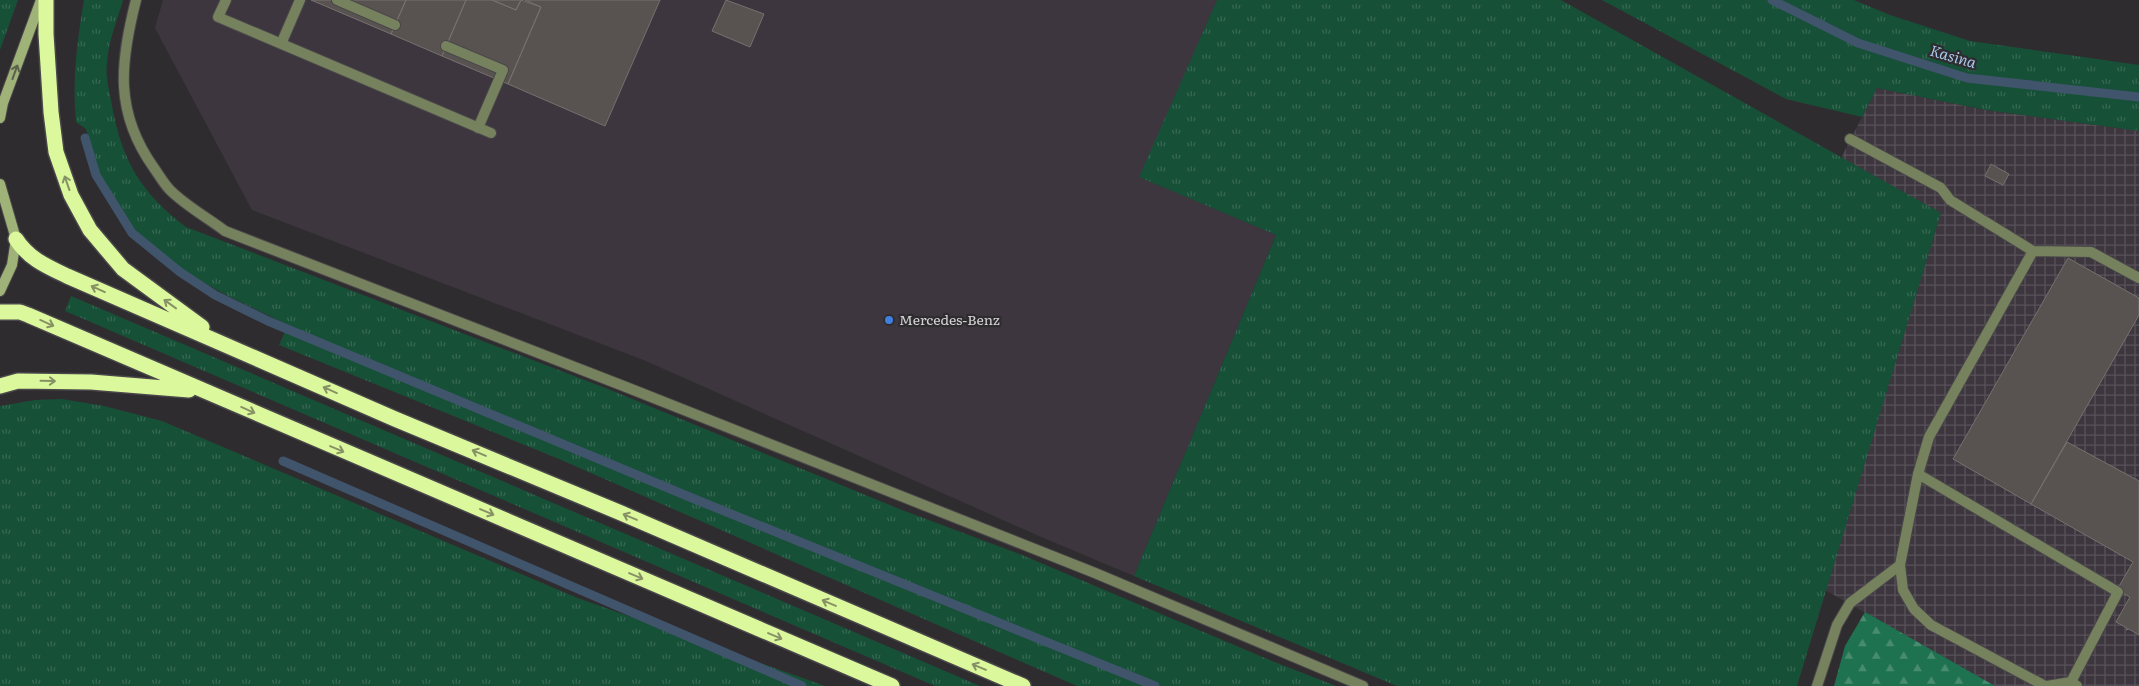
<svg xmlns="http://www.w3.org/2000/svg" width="2139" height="686" font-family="Literata,serif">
  <defs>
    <pattern id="industrial-grid" width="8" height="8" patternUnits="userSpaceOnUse" patternTransform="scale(1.25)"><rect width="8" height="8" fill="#3d363e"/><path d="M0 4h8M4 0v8" fill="none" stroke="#585259"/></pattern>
    <pattern id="grass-tufts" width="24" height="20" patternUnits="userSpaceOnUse" patternTransform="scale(1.25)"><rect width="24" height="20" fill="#165037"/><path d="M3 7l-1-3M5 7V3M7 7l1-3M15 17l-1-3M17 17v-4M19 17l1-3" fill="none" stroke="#376853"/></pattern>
    <pattern id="forest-firs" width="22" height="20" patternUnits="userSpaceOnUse" patternTransform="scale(1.25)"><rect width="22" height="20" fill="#1e724f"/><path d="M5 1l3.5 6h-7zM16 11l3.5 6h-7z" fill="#488c70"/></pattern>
  </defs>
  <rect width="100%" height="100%" fill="#2f2c30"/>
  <path fill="#3d363e" d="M163,0H1217L1140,177L1276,235L1134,576L1039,536L646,361L252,210L155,28Z"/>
  <path fill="url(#industrial-grid)" d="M1877,88L1986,110L2139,131V686H1995L1825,590L1941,213L1841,158Z"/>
  <path fill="url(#grass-tufts)" d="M0,0H18L0,50Z
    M84,0H123C117,21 108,42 107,64C105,77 110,92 112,106C122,161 141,193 186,227L608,389L902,510L1022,555L1272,661L1336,686H1077L559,459L279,345L288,325L226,295L196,278L171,262L132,231L97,169L86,129L76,122C72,81 77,41 84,0Z
    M1217,0H1561L1941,213L1797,686H1397L1134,576L1276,235L1139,177Z
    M1602,0H1854L1890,15L1970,41L2139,65V131L1986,110L1877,88L1862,117L1786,99Z
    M71,296L980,686H935L65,311Z
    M62,399L104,406L162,421L575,597L825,686H0V406L35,400Z"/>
  <path fill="url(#forest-firs)" d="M1865,612L1995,686H1834L1845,646Z"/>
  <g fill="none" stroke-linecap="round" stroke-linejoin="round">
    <path stroke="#40546c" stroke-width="9" d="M1772,0L1858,43L1967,78L2139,97
      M85,138L96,175L132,233L180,272L215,295L268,321L692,498L1155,686
      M283,461L802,686"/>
  </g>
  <path fill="#585351" stroke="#76716f" d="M311,0H406L391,34Z
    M406,0H466L442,56L391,34Z
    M466,0H492L516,10L521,0L541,7L508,84L442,56Z
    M492,0H521L516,10Z
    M525,0H660L605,126L508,84L541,7Z
    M726,0L764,14L750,47L712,31Z
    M1991,164L2009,174L2003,185L1985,176Z
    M2068,258L2139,298V315L2031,504L1953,459Z
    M2067,442L2139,481V635L2129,629L2126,630L2127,628L2116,622L2130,597L2117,590L2133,562L2031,504Z"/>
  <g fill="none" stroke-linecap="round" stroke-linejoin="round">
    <defs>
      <path id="service" d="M136,0C120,63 114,112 154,168C159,175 164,184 170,190C186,206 208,218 225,231L626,387L1095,573L1363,686
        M226,0L218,17L491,133
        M337,0L395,25
        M281,44L300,0
        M446,46L503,70L478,128
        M1850,139L1941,188L1950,200L2033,251L2091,252L2139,278
        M2033,251L1929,437L1918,474L2118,592L2071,682L2077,686
        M1918,474L1900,565L1903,590L1914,609L1931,625L2045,686
        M1817,686L1837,625L1850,603L1900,565
        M2047,686L2071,682"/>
      <path id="secondary" d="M0,118L3,103L41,0
        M0,184L16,239L12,265L0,291"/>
      <path id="motorway" d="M46,0V34L51,112L56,152L71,195L90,230L123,269L202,327
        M16,239C28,258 46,266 67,276L395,419L621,513L1023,686
        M0,312H20L28,315L892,686
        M0,386L18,381L91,382L189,390"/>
    </defs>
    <use href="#service" stroke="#4a474a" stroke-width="12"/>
    <use href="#secondary" stroke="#4a474a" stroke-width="12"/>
    <use href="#motorway" stroke="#4a474a" stroke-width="18"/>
    <use href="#service" stroke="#76825e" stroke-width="10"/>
    <use href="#secondary" stroke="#9fb277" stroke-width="10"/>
    <use href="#motorway" stroke="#dcf89c" stroke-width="15"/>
  </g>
  <defs><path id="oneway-shaft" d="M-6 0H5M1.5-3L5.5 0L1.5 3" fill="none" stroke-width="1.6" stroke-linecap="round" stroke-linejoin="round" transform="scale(1.25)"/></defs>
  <use stroke="#5c624c" href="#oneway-shaft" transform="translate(15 72) rotate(-70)"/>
  <g stroke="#869266">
    <use href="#oneway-shaft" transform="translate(67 183) rotate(-109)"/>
    <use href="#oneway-shaft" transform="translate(98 289) rotate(-156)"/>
    <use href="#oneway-shaft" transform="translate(170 304) rotate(-144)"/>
    <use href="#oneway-shaft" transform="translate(47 323) rotate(24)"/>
    <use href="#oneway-shaft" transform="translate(48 381) rotate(1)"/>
    <use href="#oneway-shaft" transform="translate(330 390) rotate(-156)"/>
    <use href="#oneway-shaft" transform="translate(248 410) rotate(24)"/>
    <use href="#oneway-shaft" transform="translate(337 449) rotate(23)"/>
    <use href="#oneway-shaft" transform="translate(479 453) rotate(-157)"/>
    <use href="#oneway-shaft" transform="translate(487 512) rotate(23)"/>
    <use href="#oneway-shaft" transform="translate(630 517) rotate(-157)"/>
    <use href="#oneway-shaft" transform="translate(636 576) rotate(23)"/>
    <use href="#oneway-shaft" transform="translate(829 603) rotate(-157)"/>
    <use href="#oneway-shaft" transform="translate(775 636) rotate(23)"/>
    <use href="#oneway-shaft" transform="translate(979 667) rotate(-157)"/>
  </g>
  <circle fill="#3f7fe0" stroke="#2f2c30" stroke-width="2" cx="889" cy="320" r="5"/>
  <g text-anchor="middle" stroke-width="4.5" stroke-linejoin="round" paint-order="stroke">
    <g font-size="14" fill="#d5d3d5" stroke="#2f2c30" text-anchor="start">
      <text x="899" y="325">Mercedes-Benz</text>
    </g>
    <g font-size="15" font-style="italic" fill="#aac8ec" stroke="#2f2c30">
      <text transform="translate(1953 57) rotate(16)" y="5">Kasina</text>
    </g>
  </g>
</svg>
